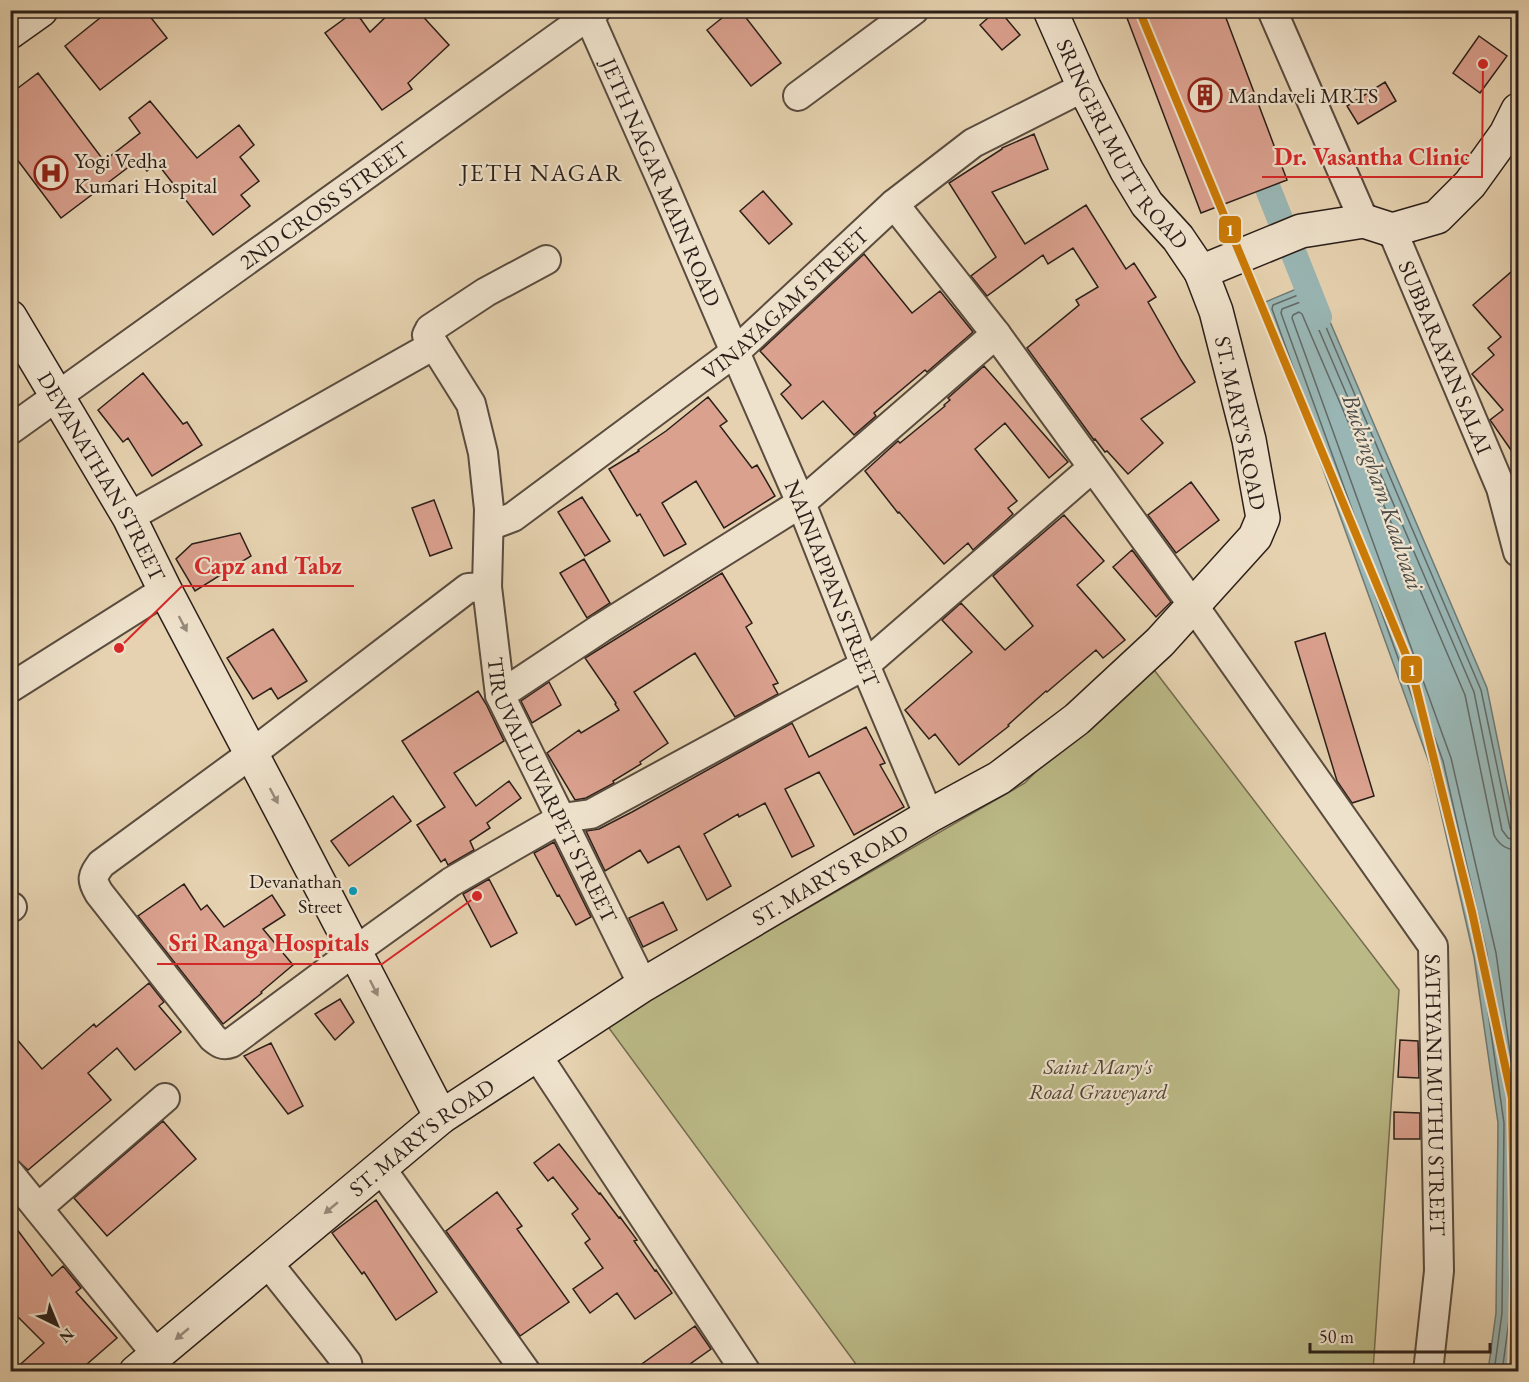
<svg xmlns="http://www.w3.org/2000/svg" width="1529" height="1382" font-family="'EB Garamond',serif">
  <rect width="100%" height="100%" fill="#e6d2b0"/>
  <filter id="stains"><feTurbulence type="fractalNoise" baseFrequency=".00333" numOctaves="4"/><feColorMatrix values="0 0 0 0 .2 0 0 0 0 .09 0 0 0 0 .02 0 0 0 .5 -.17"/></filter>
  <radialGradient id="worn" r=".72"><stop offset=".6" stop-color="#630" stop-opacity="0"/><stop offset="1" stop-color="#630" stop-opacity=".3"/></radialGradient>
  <path fill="#bbba87" stroke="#736c50" stroke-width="1.5" d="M1145,658L1399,990L1373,1371H861L606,1024L1025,783Z"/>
  <path fill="#99b6b4" stroke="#6d7a76" stroke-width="1.5" d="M1313,282L1487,688L1518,841V1371H1488L1496,1313L1498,1123L1474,957L1430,765L1263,303Z"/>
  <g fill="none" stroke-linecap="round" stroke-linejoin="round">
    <path stroke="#626a66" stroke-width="1.5" d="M1518,850C1507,850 1499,845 1494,835L1465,695L1302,314L1299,312L1293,315L1292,318L1451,758L1496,953L1518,1109
      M1494,1372L1502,1313L1504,1123L1480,956L1436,763L1272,309L1273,305L1308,291L1311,292L1481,690L1510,828L1513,833L1518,834
      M1502,1372L1510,1313L1511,1123L1487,954L1443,761L1281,313L1282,309L1303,301L1307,302L1474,692L1502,830L1508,838L1518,841"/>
    <path stroke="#99b6b4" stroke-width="26" d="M1255,156L1319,317"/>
  </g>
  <path fill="#dba18f" stroke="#2b1f19" stroke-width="1.5" d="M110,10H145L167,38L100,90L65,46Z
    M393,10H417L449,45L408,83L412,89L382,110L325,33L355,11L370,32Z
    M732,10H740L781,63L751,86L707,30Z
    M997,10H999L1020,35L1002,50L980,25Z
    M1124,10H1223L1287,180L1201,213Z
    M1479,36L1507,56L1480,93L1453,73Z
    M38,73L104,161L140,133L129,118L150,101L197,158L239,125L254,145L240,157L259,181L241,195L250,206L213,235L157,163L147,171L138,160L61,218L10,150V94Z
    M1385,82L1396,101L1358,124L1347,106Z
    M1034,134L1048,169L992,192L1025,244L1086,205L1126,269L1134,263L1156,297L1148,302L1181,360L1195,382L1141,419L1163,443L1128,474L1107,451L1105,452L1095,439L1094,440L1027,348L1079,305L1076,300L1098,287L1073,248L1048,264L1043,255L987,296L971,276L996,257L949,183L1002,149V148Z
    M763,191L792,224L769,244L740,211Z
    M864,254L912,313L940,291L973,332L927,372L925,370L874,413L876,416L854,435L823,401L802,419L781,394L791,385L760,351Z
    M1518,266V460L1490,420L1503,410L1472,374L1494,355L1488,348L1501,337L1473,305Z
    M984,366L1068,462L1049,478L1005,423L975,449L1017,501L1008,508L1013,514L973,550L968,543L944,564L899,512L898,513L865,471L898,441L900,443L945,406L944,405L950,400L948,398Z
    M143,373L183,424L187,422L202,445L152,476L128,438L123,442L98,410Z
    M708,397L727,421L720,426L752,468L757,465L775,496L724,528L696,481L662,503L686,544L664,556L640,514L637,516L609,469L639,451L638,450L666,431Z
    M1191,482L1219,520L1176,553L1148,515Z
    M582,497L610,541L585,556L558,512Z
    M434,500L452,548L430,556L412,508Z
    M1064,515L1104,561L1077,585L1125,640L1103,658L1096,650L1047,692L1046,691L1008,725L1009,726L959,765L935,734L929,739L905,710L972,652L942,620L961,603L1005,650L1033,626L993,576Z
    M240,533L251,556L195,591L176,559L192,544Z
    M1132,550L1171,602L1156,617L1113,567Z
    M584,559L610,603L587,618L560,573Z
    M722,573L752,623L746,627L778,683L773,685L778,694L735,717L695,653L634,692L668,743L640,762L641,764L613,781L614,783L586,798L575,800L547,753L579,730L581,733L619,710L615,704L616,703L585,658Z
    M273,629L307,681L278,699L271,688L253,699L227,658Z
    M1325,633L1374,796L1352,803L1337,781L1295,642Z
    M549,682L561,705L532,723L521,701Z
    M478,691L486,704L504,741L454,773L476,806L509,781L521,798L487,823L490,828L470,841L474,850L448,865L445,859L441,862L417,825L445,807L402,741Z
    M792,723L809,757L866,727L885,763L880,765L904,807L854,835L819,772L785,789L814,846L792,857L765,803L739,817L738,814L704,834L731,886L707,900L679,846L648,863L640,850L605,871L586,831L599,829L632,812Z
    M393,796L411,821L349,866L331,841Z
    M554,842L591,917L576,925L559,895L557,896L534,853Z
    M489,879L517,933L491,947L463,894Z
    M184,884L201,910L207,905L224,927L272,895L285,915L263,929L293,965L261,992L262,993L223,1024L138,916Z
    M663,902L677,930L643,947L629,918Z
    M149,983L164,1002L159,1006L181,1032L135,1070L117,1048L88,1073L111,1100L28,1170L16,1159L10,1158V1031L42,1069L94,1024L96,1027Z
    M340,999L354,1022L335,1040L315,1014Z
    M1400,1040L1418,1041L1419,1078L1398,1077Z
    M271,1043L303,1106L288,1114L244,1056Z
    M1394,1112L1420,1113V1139H1394Z
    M163,1121L196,1159L107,1236L74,1198Z
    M559,1144L599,1194L600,1193L619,1218L620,1217L637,1240L634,1241L655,1271L656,1270L672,1293L635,1319L617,1293L590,1313L573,1289L603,1268L585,1243L590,1239L572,1214L578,1209L553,1177L548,1181L534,1163Z
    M497,1192L522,1226L517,1229L569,1302L520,1336L446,1231Z
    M376,1200L437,1292L396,1320L364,1272L362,1274L332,1233Z
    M10,1220L52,1276L63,1266L81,1288L76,1292L117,1338L79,1371H13L44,1343L10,1309Z
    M695,1326L711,1349L680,1371H632Z"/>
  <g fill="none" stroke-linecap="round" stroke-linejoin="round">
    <defs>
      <g id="street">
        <path id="s1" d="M586,10L664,186L735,352L801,503L865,665L929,816"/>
        <path d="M1272,10L1364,221"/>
        <path d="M798,96L914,10"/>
        <path id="s2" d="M894,204L996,334L1193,605L1433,946L1439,1271L1428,1372"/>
        <path id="s3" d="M1392,230L1501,488L1518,552"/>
        <path id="s4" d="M434,345L471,404L483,453L489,509L487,587L500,695L643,985"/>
        <path id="s5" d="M10,430L596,10"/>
        <path d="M129,517L434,345L427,335L430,329L486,292L546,260"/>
        <path id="s6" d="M489,526L513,517L735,352L894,204L973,143L1084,87"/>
        <path d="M487,587L468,588L251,754L101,864C92,877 91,879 99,893L213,1038C219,1043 223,1046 231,1043L355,951L451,882L562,818L591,814L865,665L1092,468"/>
        <path d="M10,688L165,590"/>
        <path d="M500,695L601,628L801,503L996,334"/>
        <path d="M10,908L12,907"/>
        <path d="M536,1054L746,1372"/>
        <path d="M380,1167L526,1372"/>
        <path d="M10,1174L157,1355"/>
        <path d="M38,1208L165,1098"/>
        <path d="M267,1262L334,1346L347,1363L349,1372"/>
      </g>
      <g id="secondary">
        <path id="s7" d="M1050,10L1084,87L1127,171L1147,204L1178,238L1201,272"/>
        <path d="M10,32L41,10"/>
        <path id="s8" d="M10,317L129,517L165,590L289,825L441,1117"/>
        <path id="s9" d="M136,1372L441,1117L643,985L929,816L999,778L1077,719L1160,642L1255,537L1263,518L1249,440L1216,311L1201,272L1301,231L1364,221L1392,230L1437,217L1470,184L1506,134L1518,110"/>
      </g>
    </defs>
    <use href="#street" stroke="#5a4c3f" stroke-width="32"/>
    <use href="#secondary" stroke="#2b1f19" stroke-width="36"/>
    <use href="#street" stroke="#efe2cc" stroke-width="28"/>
    <use href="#secondary" stroke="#efe2cc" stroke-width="33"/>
    <defs>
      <path id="rail-1" d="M1139,10L1411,667L1472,912L1512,1098L1515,1282L1513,1372"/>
    </defs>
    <use href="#rail-1" stroke="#efe2cc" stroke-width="12"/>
    <use href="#rail-1" stroke="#ca7a06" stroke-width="8"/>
  </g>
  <defs><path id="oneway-solid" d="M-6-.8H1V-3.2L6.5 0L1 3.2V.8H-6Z" transform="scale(1.5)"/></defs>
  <g fill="#978a7b">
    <use href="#oneway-solid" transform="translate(183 624) rotate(62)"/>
    <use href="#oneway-solid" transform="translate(274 796) rotate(62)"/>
    <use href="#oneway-solid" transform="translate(374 988) rotate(63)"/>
    <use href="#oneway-solid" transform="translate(331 1208) rotate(140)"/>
    <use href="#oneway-solid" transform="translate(182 1334) rotate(140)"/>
  </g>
  <defs>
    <symbol id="building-ring" viewBox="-11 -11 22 22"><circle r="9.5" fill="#efe2cc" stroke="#8f2418" stroke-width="1.5"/><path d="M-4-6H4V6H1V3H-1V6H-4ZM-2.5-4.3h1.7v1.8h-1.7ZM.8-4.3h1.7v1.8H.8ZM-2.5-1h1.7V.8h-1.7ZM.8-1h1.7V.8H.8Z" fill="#8f2418"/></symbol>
    <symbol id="hospital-ring" viewBox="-11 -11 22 22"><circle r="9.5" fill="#efe2cc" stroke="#8f2418" stroke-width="1.5"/><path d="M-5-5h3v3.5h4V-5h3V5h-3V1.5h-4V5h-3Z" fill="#8f2418"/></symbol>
  </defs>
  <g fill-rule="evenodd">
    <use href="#building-ring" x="1186" y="76" width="38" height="38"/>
    <use href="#hospital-ring" x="32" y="154" width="38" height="38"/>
  </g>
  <circle fill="#049bbc" stroke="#efe2cc" stroke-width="2" cx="353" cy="891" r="5"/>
  <g text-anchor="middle" stroke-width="4.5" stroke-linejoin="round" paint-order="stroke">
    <g font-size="20" fill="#2b1f19" stroke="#efe2cc" text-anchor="end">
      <text x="342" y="888">Devanathan<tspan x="342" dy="25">Street</tspan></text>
    </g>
    <g font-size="22" fill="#2b1f19" stroke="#efe2cc" text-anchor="start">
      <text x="1228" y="103">Mandaveli MRTS</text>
      <text x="74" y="168">Yogi Vedha<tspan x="74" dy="25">Kumari Hospital</tspan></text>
    </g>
    <g font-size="22" fill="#2b1f19" stroke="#efe2cc">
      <text dy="8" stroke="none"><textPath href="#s7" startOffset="153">SRINGERI MUTT ROAD</textPath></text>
      <text dy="8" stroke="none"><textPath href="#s1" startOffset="188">JETH NAGAR MAIN ROAD</textPath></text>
      <text dy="8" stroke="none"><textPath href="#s5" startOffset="386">2ND CROSS STREET</textPath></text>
      <text dy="8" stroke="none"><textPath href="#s6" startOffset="372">VINAYAGAM STREET</textPath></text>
      <text dy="8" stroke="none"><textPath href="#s3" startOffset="138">SUBBARAYAN SALAI</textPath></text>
      <text transform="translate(1241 423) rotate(78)" y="8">ST. MARY'S ROAD</text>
      <text dy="8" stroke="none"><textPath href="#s8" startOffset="184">DEVANATHAN STREET</textPath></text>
      <text dy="8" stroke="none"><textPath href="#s1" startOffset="624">NAINIAPPAN STREET</textPath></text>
      <text dy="8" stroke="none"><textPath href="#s4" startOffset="470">TIRUVALLUVARPET STREET</textPath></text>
      <text dy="8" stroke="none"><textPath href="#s9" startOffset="856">ST. MARY'S ROAD</textPath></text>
      <text dy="8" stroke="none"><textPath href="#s2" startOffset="1066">SATHYANI MUTHU STREET</textPath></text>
      <text dy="8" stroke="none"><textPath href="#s9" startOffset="370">ST. MARY'S ROAD</textPath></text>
    </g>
    <g font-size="22" font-style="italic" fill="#4f4634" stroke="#efe2cc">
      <text x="1098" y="1074">Saint Mary's<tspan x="1098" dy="25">Road Graveyard</tspan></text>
    </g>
    <g font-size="24" letter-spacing="1.5" fill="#2b1f19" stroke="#efe2cc">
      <text x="542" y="181">JETH NAGAR</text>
    </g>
    <g font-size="24" font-style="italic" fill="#4c4c48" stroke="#efe2cc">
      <text transform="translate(1383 492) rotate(71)" y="8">Buckingham Kaalvaai</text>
    </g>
  </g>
  <path fill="none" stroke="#d62828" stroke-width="2" d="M1483 64L1482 177H1262M119 648L182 586H354M477 896L382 964H157"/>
  <g fill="#d62828" stroke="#efe2cc" stroke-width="2">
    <circle cx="1483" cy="64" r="6"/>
    <circle cx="119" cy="648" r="6"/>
    <circle cx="477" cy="896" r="6"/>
  </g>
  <g font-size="24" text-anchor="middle" font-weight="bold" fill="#d62828" stroke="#efe2cc" stroke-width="4.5" stroke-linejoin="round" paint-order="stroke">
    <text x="1372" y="165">Dr. Vasantha Clinic</text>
    <text x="268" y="574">Capz and Tabz</text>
    <text x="269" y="951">Sri Ranga Hospitals</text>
  </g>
  <g stroke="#efe2cc" stroke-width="2">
    <rect x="1218" y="215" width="24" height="29" rx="6" fill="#ca7a06"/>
    <rect x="1400" y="655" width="23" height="29" rx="6" fill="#ca7a06"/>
  </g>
  <g font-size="16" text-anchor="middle" font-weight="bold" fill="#fff">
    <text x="1230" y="236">1</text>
    <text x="1412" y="676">1</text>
  </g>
  <rect width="1529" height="1382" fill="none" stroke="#e6d2b0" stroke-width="36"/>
  <rect x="12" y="12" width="1505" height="1358" fill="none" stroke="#2b1f19" stroke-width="3"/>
  <rect x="18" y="18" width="1493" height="1346" fill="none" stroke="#2b1f19" stroke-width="1.5"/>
  <g transform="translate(57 1325) rotate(137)" stroke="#efe2cc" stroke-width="4.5" paint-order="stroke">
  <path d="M0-4.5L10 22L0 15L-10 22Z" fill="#2b1f19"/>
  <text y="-9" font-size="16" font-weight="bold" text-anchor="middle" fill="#2b1f19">N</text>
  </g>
  <path d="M1310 1343v9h180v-9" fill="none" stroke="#2b1f19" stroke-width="3"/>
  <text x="1319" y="1343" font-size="18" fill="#2b1f19" stroke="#efe2cc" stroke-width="4.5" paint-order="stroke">50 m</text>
  <rect width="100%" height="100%" filter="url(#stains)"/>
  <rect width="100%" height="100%" fill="url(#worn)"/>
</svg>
